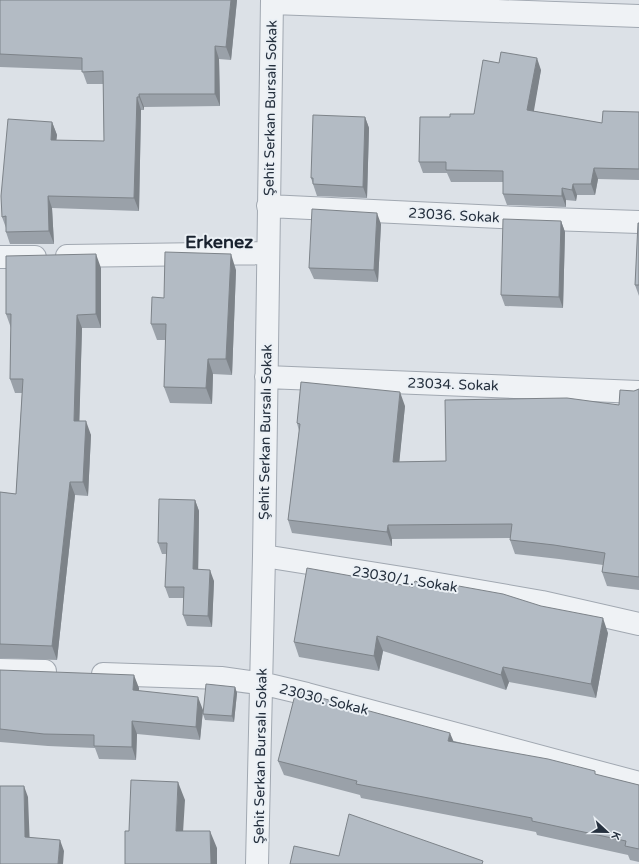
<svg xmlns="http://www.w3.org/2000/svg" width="639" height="864" font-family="'Varela Round',sans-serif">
  <rect width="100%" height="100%" fill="#dce1e7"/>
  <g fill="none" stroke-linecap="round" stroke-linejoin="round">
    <defs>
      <path id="minor" d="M272,3L639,16
        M268,206L520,218L639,222
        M67,256L268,253
        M0,257H35
        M266,377L639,392
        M264,556L415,580L542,602L639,624
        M0,670L45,671
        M103,674L221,678L265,684L307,694L639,783
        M257,864L264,556L272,0"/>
    </defs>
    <use href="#minor" stroke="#a1a8b1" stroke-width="24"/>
    <use href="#minor" stroke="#eff2f5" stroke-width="22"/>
  </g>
  <path fill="#9aa1a9" d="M0,0H237L231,60L219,59L220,106L144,107V110H141L139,211L52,208L54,244H10L6,232V228L2,217L52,122L57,135L56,140L104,141L103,84H87L82,70L0,67Z
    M499,63L541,70L533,111L602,123L639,112V180L598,179L595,195H577L576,201L566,200V207L507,205L503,194V182H451L447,173H423L419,162L450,117L474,114Z
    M365,117L369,128L367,198L317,196L311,178Z
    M561,221L565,232L563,308L505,306L501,295Z
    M639,223V296L635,285Z
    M381,224L378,282L314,279L309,268Z
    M101,268V328H82L79,421L91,435L88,496L75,495L57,660L0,658V492L16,494L22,393H15L10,379L11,328L6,314Z
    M236,270L232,375L213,374L212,404L170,403L164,387L166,340H157L151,324L164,298Z
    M639,389V590L607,586L602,572L603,565L559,559L515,554L510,540V538L392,539V546L292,533L288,520L299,431L297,423L405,406L399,462L446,461L619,405L634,391Z
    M195,500L199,511L198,570L214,581L212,627L187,626L183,615L184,598H169L165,587L167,554H162L158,543Z
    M413,587L451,593L608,633L596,698L509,682L506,690L383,651L379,671L299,657L294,642Z
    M0,670L139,688V691L203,710L200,740L137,734L136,760L99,759L95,748L48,746L0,742Z
    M235,687L237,693L234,722L205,720L203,714Z
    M454,741L639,785V862L630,860L628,855L537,835L536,832L361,798L360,795L284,775L278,761Z"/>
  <path fill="#7d8389" d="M231,0H237L231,60L226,47Z
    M215,46L219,59L220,106L215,94Z
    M537,58L541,70L532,122L527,110Z
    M139,94L144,107V110L139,97Z
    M137,97L141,110L139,211L134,198Z
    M365,117L369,128L367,198L363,187Z
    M52,122L57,135L55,153L51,140Z
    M594,168L598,179L595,195L591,184Z
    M573,184L577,195L576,201L572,190Z
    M562,188L566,200V207L562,196Z
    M48,196L52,208L54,244L49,231Z
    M377,213L381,224L378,282L374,270Z
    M561,221L565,232L563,308L559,297Z
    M96,254L101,268V328L96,314Z
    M231,254L236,270L232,375L226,359Z
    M77,315L82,328L79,435L74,421Z
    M208,359L213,374L212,404L206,388Z
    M400,392L405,406L398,475L393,462Z
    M86,421L91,435L88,496L83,482Z
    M70,482L75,495L57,660L52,646Z
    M195,500L199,511L198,581L193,569Z
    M388,525L392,539V546L387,532Z
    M210,570L214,581L212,627L208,616Z
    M603,618L608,633L596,698L591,684Z
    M377,636L383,651L379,671L374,656Z
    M503,667L509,682L506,690L501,675Z
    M134,675L139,688L138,703L133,690Z
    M235,687L237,693L234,722L232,716Z
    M198,697L203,710L200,740L196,727Z
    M132,721L137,734L136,760L132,747Z
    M450,733L456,747L448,741Z
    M178,782L185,800L182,849L176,831Z
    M24,786L28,797L30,848L25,837Z
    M210,831L217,848V864H211Z
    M60,840L64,851L63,864H58Z"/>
  <path fill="#b3bbc4" stroke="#7d8389" d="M0,0H231L226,47L215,46V94H139V97H137L134,198L48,196L49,231L6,232V216L2,217L1,196L8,119L52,122L51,140L104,141L103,71L82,72V58L0,54Z
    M501,52L537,58L527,110L602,123L603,111L639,112V169L594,168L591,184H573L572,190L562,188V196L503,194V171L446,170V162H419L420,117H450V114H474L483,60L499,63Z
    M313,115L365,117L363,187L313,184V178H311Z
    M312,209L377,213L374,270L309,268Z
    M503,219L561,221L559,297L501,295Z
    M638,223H639V285H635Z
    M165,252L231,254L226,359H208L206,388L164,387L166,324H151L152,297L164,298Z
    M96,254V314L77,315L74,421H86L83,482H70L52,646L0,644V492L16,494L23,379H10L11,314H6V256Z
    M301,382L400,392L393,462L446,461L445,400L567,398L619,405L620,390L634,391L639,389V577L602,572L605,553L554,545L510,540L512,524L388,525L387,532L288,520L300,424L297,423Z
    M159,499L195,500L193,569L210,570L208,616L183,615L184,587H165L167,543H158Z
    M307,568L413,587L415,581L451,593L453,585L503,594L541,606L603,618L591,684L503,667L501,675L377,636L374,656L294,642Z
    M0,670L134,675L133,690L198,697L196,727L132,721V747L94,746V735L44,734L0,729Z
    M206,684L235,687L232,716L203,714Z
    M296,691L450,733L448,741L548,759L595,771V774L639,785V849L625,846L626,841L532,821V818L356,784L357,781L278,761Z
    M131,780L178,782L176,831H210L211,864H125V831H129Z
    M0,786H24L25,837L60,840L58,864H0Z
    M349,814L483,861L482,864H290L294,846L339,856Z"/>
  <g text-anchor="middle" stroke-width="4" stroke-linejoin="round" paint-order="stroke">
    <g font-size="14" fill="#25303e" stroke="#ebf0f5">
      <text transform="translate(270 108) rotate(-89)" y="5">Şehit Serkan Bursalı Sokak</text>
      <text transform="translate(454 215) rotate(3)" y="5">23036. Sokak</text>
      <text transform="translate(453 384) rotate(2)" y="5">23034. Sokak</text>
      <text transform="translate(265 432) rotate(-89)" y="5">Şehit Serkan Bursalı Sokak</text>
      <text transform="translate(405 579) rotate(9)" y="5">23030/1. Sokak</text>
      <text transform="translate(324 699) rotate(14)" y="5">23030. Sokak</text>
      <text transform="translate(260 756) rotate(-89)" y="5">Şehit Serkan Bursalı Sokak</text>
    </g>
    <g font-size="18" font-weight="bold" fill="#18212e" stroke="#ebf0f5">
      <text x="219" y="248">Erkenez</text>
    </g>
  </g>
  <g transform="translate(607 832) rotate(112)" stroke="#ebf0f5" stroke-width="3" paint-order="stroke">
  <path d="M0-3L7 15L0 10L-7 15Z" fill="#25303e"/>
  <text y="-6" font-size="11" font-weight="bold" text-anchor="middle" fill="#25303e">K</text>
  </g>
</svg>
